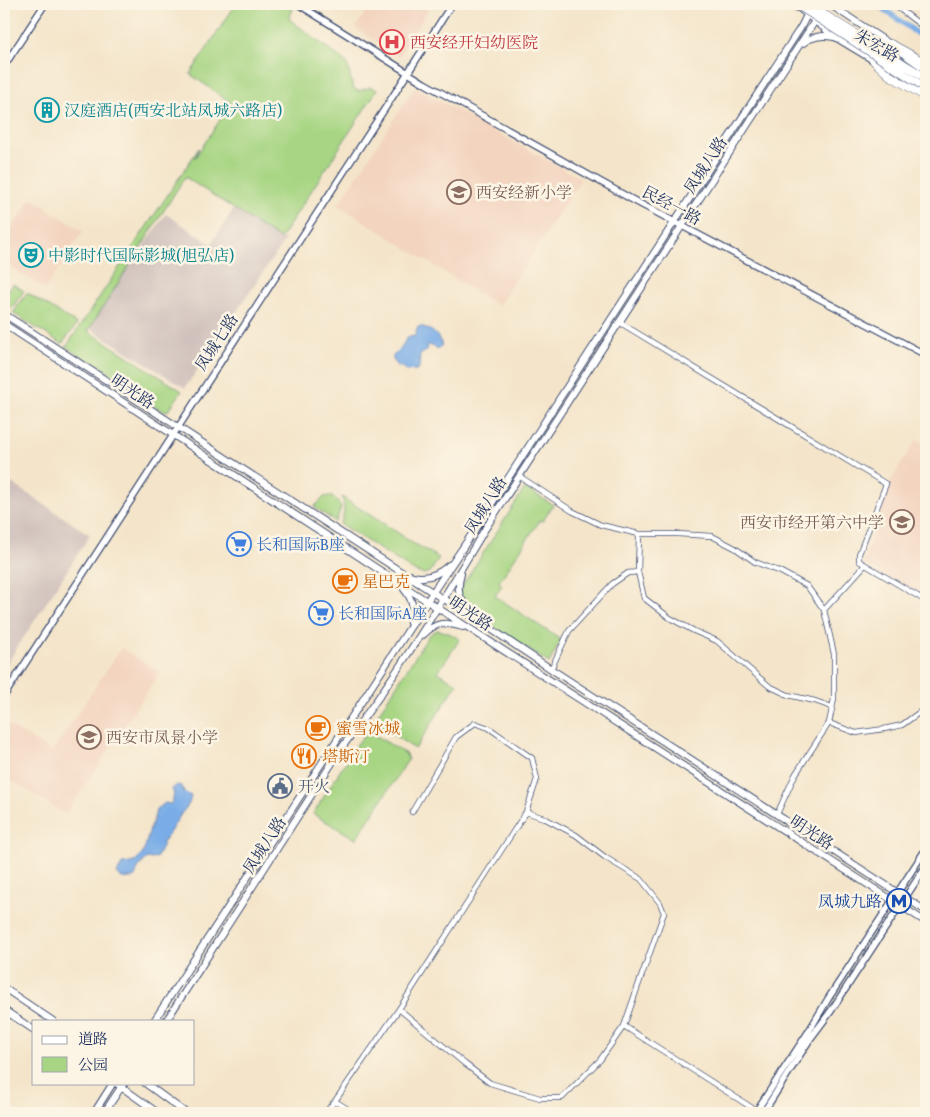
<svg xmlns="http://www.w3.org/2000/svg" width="930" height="1117" font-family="'Gentium Book Plus','Noto Serif SC',serif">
  <rect width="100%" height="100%" fill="#fcf5e5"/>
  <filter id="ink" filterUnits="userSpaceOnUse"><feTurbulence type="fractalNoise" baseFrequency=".02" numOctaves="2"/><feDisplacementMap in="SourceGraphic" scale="10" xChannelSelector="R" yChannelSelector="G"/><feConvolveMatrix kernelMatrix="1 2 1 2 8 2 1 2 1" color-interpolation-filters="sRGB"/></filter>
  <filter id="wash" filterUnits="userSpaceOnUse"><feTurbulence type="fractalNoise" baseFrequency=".0096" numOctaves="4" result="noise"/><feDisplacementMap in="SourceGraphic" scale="20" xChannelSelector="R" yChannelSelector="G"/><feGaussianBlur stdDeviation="1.12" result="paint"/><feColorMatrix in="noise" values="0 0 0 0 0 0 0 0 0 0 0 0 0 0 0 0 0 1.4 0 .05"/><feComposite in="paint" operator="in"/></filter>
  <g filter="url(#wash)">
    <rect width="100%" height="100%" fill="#f4e5ca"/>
    <path fill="#f3d4bf" d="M371,4H420L429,9L399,56L355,28Z
      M415,87L581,179L498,306L338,205Z
      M31,198L83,231L45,289L4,262V241Z
      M917,439L926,445V599L863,564L891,480Z
      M121,648L160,672L66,814L4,776V722L52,752Z"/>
    <path fill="#cfc0bb" d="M235,207L285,240L185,388L86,326L166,214L211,244Z
      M4,478L90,535L4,668Z"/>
    <path fill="#a7d583" stroke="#618270" d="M236,4H286L293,9L289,19L347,63L353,88L358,91L371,87L377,90L280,239L185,177L88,331L182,391L168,411L161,410L140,397L131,388L101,367L92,364L66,347L199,148L195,158L231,103L190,74Z
      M13,284L24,291L10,310L4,307V287L9,290Z
      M27,293L77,324L62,344L13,313Z
      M525,488L553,505L543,521L540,520L499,582L502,585L495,596L561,640L549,663L468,610L458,594L464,583Z
      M330,496L337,500L341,507L336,522L314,507L324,497Z
      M342,497L403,536V537L416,545H417L439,558L430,572C425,575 420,574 414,571L340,524C345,514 345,507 342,497Z
      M437,630L447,632L460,639L438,672L457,684L415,749L373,722L429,635Z
      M368,731L406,754L408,760L356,839L313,814L357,744Z"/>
    <path fill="#7aade7" stroke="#4a6ea2" d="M420,326C432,330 437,333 442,345L438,349L430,345L427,346L426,351L420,355L419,368L416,370L406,371L404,368L398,366L393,360V356C396,353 400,350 402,346C406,339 406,337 415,336L417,328Z
      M177,785L182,786L184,792L191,796L189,804L181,814L163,843L161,849L157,857L152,859L147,858L138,868L135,877C128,879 122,880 117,874L122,864C146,864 144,846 150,829C152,822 155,817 156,810L165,803L170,804L172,802L174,794L172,789Z"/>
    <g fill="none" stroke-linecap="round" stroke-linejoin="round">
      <path stroke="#7aade7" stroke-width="5.5" d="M877,4L926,40"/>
    </g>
  </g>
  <g filter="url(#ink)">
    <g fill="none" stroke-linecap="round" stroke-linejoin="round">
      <defs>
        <path id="minor" d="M893,4L926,29
          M619,322L886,484L859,554V561L926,601
          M519,476L572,511L601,525L639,534H677L712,536L735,548L755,562L781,572L807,586L824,610L834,654V699L829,723L795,775L777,814
          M639,534L638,572L644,598L670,618L694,631L717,641L769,686L788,695L815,701L832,707
          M824,610L865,565
          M551,669L569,631L612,584L628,573L638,572
          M829,723L856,733L884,729L902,725L924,709H926
          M399,1009L465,1064L490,1083L540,1098H562L600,1060L624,1026L638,986L664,913L660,903L641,879L606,858L576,835L544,818L526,812
          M624,1026L757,1111
          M335,1101L399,1009L526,812L537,779L532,758L489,728L475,723L456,737L412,812
          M325,1113L335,1101L354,1113"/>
        <path id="tertiary" d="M298,4L424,83L633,200L926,355
          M4,66L45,4
          M4,696L393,96L452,4
          M755,1113L809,1031L828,999L926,849
          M763,1113L810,1039L831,1011L926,866"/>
        <path id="secondary" d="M790,4L800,9L835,37L878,63
          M829,4L893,46
          M803,43C813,36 822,35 834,37
          M901,52L926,70
          M4,314L443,599L452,603L551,669L926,911
          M4,324L419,596L926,922
          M461,574C456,591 459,599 471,612
          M410,575C424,580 437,576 449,565
          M404,589C413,599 415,610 410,623
          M423,635C437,621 445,622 463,627
          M4,988L53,1021
          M4,1010L34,1030
          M154,1021L433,592L478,525L567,387L801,27L810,9
          M166,1021L343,746C396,677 441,603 485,529L826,4
          M116,1083L158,1113
          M145,1083L186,1113
          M94,1113L113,1083
          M104,1113L124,1083"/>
        <path id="trunk" d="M891,44L926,63
          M874,61L889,75L926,97"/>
      </defs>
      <use href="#minor" stroke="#3c4a6e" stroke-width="6"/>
      <use href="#tertiary" stroke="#3c4a6e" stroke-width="8"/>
      <use href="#secondary" stroke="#3c4a6e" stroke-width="8"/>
      <use href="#trunk" stroke="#3c4a6e" stroke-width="9"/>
      <use href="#minor" stroke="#fff" stroke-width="4.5"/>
      <use href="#tertiary" stroke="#fff" stroke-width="5.5"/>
      <use href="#secondary" stroke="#fff" stroke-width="6"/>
      <use href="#trunk" stroke="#fff" stroke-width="8"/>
      <defs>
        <path id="trunk-bridge" d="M796,4L926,88
          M807,4L926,78"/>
      </defs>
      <use href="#trunk-bridge" stroke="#3c4a6e" stroke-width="9" stroke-linecap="butt"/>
      <use href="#trunk-bridge" stroke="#fff" stroke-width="8"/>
    </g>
  </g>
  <defs>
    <symbol id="hospital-ring" viewBox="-11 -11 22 22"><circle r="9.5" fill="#fcf5e5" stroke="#e0444e" stroke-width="1.5"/><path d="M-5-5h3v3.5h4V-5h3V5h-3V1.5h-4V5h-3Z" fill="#e0444e"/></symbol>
    <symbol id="building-ring" viewBox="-11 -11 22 22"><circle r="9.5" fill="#fcf5e5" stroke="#0f9aa8" stroke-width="1.5"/><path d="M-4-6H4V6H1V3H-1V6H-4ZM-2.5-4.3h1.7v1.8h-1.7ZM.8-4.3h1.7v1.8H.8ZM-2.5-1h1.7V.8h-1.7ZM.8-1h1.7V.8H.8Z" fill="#0f9aa8"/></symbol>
    <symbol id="school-ring" viewBox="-11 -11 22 22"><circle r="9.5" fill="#fcf5e5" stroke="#8d6e63" stroke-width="1.5"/><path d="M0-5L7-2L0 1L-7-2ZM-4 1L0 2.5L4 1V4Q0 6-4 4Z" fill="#8d6e63"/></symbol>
    <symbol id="theatre-ring" viewBox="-11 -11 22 22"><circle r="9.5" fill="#fcf5e5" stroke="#0f9aa8" stroke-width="1.5"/><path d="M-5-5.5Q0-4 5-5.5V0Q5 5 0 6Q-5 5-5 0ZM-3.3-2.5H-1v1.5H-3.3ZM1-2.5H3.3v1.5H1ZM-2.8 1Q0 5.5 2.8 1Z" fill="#0f9aa8"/></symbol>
    <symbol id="supermarket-ring" viewBox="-11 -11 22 22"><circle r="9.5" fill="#fcf5e5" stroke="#3f7fe0" stroke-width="1.5"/><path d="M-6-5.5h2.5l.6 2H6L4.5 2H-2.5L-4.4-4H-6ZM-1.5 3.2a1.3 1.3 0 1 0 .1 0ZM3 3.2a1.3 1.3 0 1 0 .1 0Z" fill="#3f7fe0"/></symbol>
    <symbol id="cafe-ring" viewBox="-11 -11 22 22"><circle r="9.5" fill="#fcf5e5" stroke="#e8710a" stroke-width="1.5"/><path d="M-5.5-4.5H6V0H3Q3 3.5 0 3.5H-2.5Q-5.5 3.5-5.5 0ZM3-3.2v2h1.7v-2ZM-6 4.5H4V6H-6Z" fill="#e8710a"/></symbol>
    <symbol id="restaurant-ring" viewBox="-11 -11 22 22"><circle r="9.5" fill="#fcf5e5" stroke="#e8710a" stroke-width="1.5"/><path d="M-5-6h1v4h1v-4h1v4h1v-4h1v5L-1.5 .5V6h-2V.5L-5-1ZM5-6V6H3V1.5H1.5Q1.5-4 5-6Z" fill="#e8710a"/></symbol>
    <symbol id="civic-ring" viewBox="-11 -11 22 22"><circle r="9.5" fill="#fcf5e5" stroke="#5c6f8a" stroke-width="1.5"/><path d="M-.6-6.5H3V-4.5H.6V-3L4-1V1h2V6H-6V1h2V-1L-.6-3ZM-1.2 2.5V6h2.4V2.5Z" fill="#5c6f8a"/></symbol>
    <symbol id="metro-ring" viewBox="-11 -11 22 22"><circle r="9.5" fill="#fcf5e5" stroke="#1a4fb4" stroke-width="1.5"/><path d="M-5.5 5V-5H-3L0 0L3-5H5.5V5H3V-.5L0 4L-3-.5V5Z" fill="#1a4fb4"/></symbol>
  </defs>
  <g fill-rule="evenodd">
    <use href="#hospital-ring" x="378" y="28" width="28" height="28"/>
    <use href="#building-ring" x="33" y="96" width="28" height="28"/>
    <use href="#school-ring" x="445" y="178" width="28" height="28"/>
    <use href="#theatre-ring" x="17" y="241" width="28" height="28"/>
    <use href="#school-ring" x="888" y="508" width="28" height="28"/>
    <use href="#supermarket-ring" x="225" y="530" width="28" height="28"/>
    <use href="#cafe-ring" x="331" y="567" width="28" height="28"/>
    <use href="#supermarket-ring" x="307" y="599" width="28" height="28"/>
    <use href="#cafe-ring" x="304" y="714" width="28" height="28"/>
    <use href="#school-ring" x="75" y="723" width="28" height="28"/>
    <use href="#restaurant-ring" x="290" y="742" width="28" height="28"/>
    <use href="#civic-ring" x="266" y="772" width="28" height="28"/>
    <use href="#metro-ring" x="885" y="887" width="28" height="28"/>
  </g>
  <g text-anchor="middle" stroke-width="5" stroke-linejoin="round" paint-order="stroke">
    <g font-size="16" fill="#be3a42" stroke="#fcf5e5" text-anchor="start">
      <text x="410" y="48">西安经开妇幼医院</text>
    </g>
    <g font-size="16" fill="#1b2f5e" stroke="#fcf5e5">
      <text transform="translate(877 45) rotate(30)" y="6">朱宏路</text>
      <text transform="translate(705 165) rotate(-57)" y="6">凤城八路</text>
      <text transform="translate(672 205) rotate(28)" y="6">民经一路</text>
      <text transform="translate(216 342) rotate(-57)" y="6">凤城七路</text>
      <text transform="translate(133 391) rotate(33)" y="6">明光路</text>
      <text transform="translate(485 505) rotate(-58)" y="6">凤城八路</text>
      <text transform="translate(471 613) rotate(33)" y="6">明光路</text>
      <text transform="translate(812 832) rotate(33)" y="6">明光路</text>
      <text transform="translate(264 845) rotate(-57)" y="6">凤城八路</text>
    </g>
    <g font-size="16" fill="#0d838f" stroke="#fcf5e5" text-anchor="start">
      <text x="64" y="116">汉庭酒店(西安北站凤城六路店)</text>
      <text x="48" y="261">中影时代国际影城(旭弘店)</text>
    </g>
    <g font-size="16" fill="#785e54" stroke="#fcf5e5" text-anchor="start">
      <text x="476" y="198">西安经新小学</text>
      <text x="884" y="528" text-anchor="end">西安市经开第六中学</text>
      <text x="106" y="743">西安市凤景小学</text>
    </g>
    <g font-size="16" fill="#366cbe" stroke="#fcf5e5" text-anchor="start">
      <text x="256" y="550">长和国际B座</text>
      <text x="338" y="619">长和国际A座</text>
    </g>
    <g font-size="16" fill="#c56008" stroke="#fcf5e5" text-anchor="start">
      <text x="362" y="587">星巴克</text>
      <text x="336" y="734">蜜雪冰城</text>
      <text x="322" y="762">塔斯汀</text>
    </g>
    <g font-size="16" fill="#4e5e75" stroke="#fcf5e5" text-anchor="start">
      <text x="298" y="792">开火</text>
    </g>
    <g font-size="16" fill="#164399" stroke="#fcf5e5" text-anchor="end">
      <text x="882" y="907">凤城九路</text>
    </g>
  </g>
  <rect width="930" height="1117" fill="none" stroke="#fcf5e5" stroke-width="20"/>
  <rect x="32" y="1020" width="162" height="65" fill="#fcf5e5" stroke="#a2a6af"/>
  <rect x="42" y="1036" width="25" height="8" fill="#ffffff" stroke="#a2a6af"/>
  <text x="78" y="1044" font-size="15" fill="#1b2f5e">道路</text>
  <rect x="42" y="1057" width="25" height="15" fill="#a7d583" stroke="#a2a6af"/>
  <text x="78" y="1070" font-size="15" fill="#1b2f5e">公园</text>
</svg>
